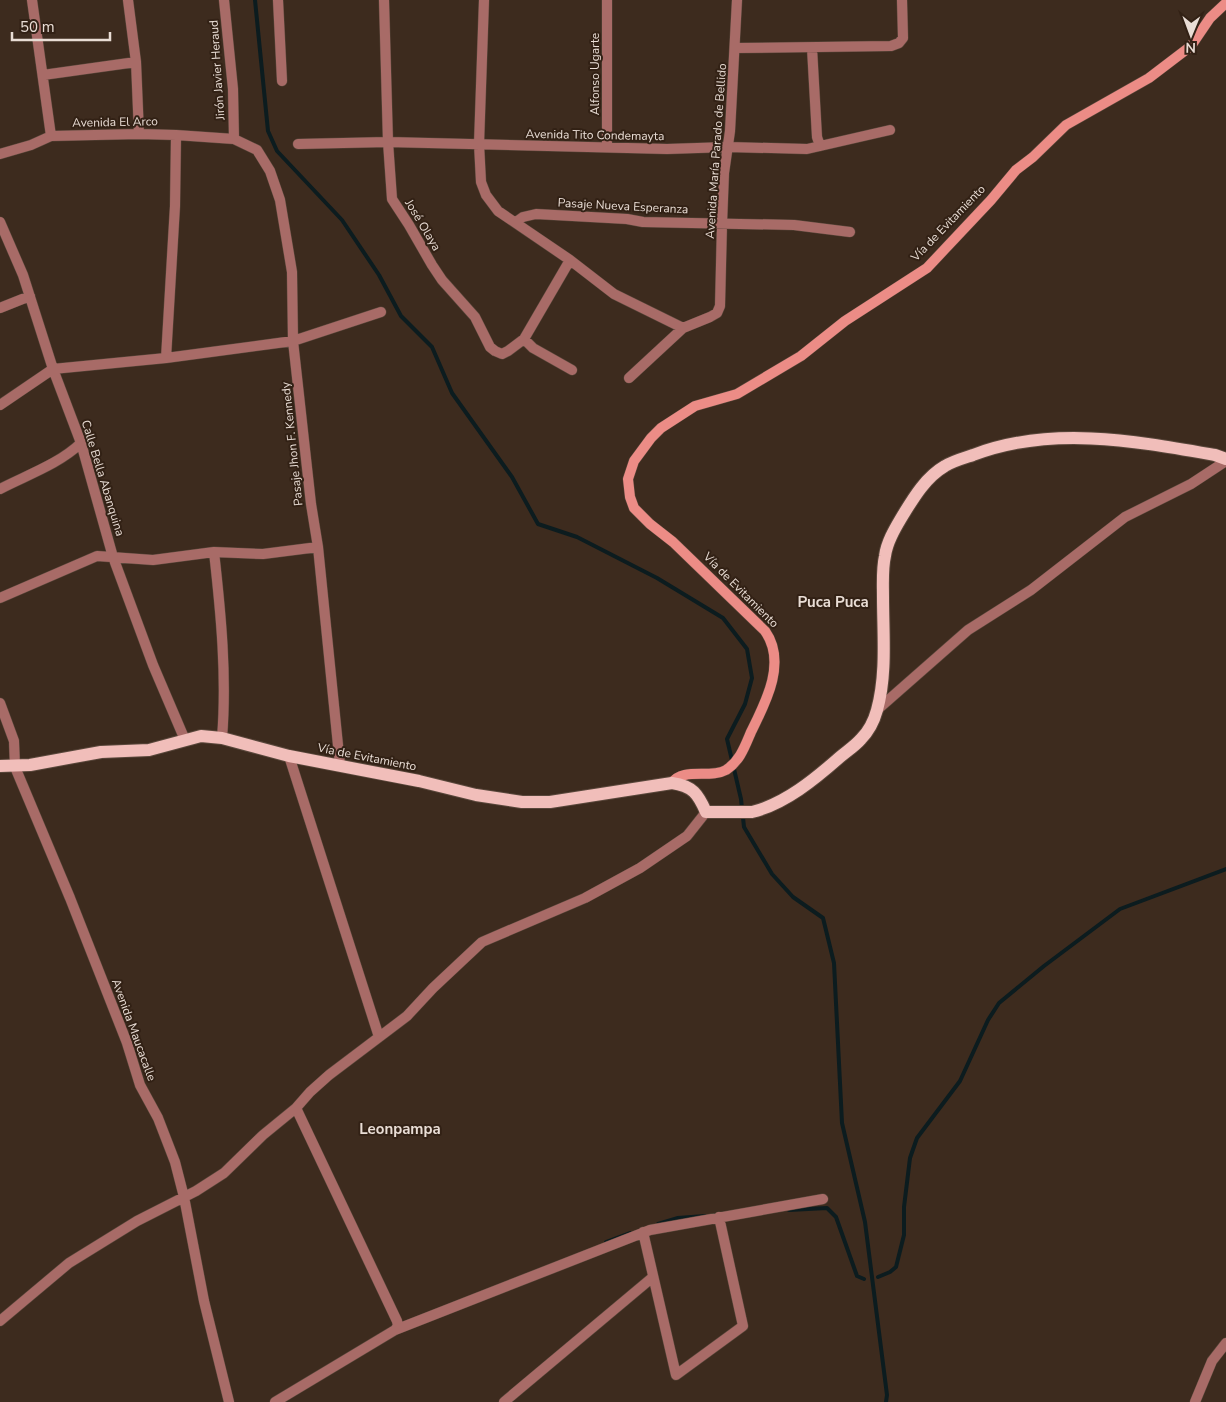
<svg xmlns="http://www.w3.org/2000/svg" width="1226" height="1402" font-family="'Nunito Sans',sans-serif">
  <rect width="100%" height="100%" fill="#3d2b1e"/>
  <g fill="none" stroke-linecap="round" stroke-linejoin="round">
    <path stroke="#0c1c1f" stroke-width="4" d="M255,0L268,131L277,151L342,220L379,275L401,316L432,347L452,393L512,477L538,524L577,537L657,578L723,618L747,649L752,678L745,704L727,739L741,799L744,827L772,874L793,897L823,918L834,963L842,1123L865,1222L887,1395L886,1402
      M789,1210L827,1208L836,1217L857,1276L864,1279
      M658,1224L678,1218L705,1216
      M606,1242L630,1233
      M878,1277L890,1272L896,1267L904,1235V1207L910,1158L917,1138L960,1081L988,1020L999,1003L1044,966L1120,909L1226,869"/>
    <defs>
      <path id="street" d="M32,0L51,136
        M128,0L136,62L139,134
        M224,0L233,89L234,139
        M278,0L282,81
        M384,0L388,142L392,199L409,225L432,265L442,280L475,317L490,347L495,351L502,354L508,351L524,339L533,348L572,370
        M484,0L479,144L481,182L486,195L498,211L570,260L614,294L683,328
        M607,0V147
        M735,48L891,46L899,43L903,38L902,0
        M812,48L817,137L820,146
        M43,75L136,62
        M298,144L388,142L667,149L728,147L807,149L890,130
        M0,154L31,145L51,136L139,134L176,135L234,139L257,150L270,171L280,200L292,272L293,341L311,504L318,547L340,765
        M0,222L23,275L53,369L81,443L113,557L153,665L185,740
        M516,222L523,217L536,214L627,219L643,222L794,225L850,232
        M0,308L30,296
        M524,339L570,260
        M166,358L175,206L176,135
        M629,378L683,328L710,317L717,313L720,306L722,224L724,173L730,131L737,0
        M0,405L53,369L166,358L293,341L381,312
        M0,489C27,475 59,464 81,443
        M214,552C221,614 227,677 222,738
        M0,598L97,556L153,560L214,552L263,554L318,547
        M0,703L14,741L15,767L70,898L127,1043L140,1085L158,1118L175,1162L184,1197L204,1301L229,1402
        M877,710L968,630L1031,590L1125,517L1191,484L1226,461
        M289,756L379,1037
        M643,1232L676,1375L743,1326L719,1217
        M0,1321L69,1263L137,1221L196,1191L224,1173L263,1135L296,1108L310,1092L329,1075L407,1016L433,988L482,942L585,898L640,868L687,836L706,812
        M395,1330L650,1230L823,1199
        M275,1402L395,1330L398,1326L397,1321L296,1108
        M504,1402L653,1277
        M1195,1402L1212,1361L1226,1343"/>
      <path id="secondary" d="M672,783C683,767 710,779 726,770C740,761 745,746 751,732C766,702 787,662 765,631L673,542L650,524L634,508L630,497L628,479L634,461L651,438L661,428L695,406L737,394L801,356L845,321L927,268L991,200L1016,170L1033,157L1066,125L1149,78L1191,46L1210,18L1226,3"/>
      <path id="primary" d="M0,766L30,765L101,752L149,750L201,736L222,738L289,756L419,781L476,795L522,802H550L672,783C693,786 698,794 706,812H752C785,804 815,779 840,757C847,751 855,746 861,739C869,731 874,721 877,710C887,674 883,634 883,597C883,584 882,569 885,556C887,541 896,527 903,515C914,497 926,477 945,466C953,461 964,458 973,455C1051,425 1136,441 1215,455L1226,459"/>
    </defs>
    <use href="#street" stroke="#59473b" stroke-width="11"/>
    <use href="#secondary" stroke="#59473b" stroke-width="11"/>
    <use href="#primary" stroke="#59473b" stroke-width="14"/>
    <use href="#street" stroke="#a86b67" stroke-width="10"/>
    <use href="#secondary" stroke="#ec8c86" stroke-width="10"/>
    <use href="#primary" stroke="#f1beba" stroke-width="12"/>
  </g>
  <g text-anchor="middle" stroke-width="4" stroke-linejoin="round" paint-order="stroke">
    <g font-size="12" fill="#e9ddd5" stroke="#322115">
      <text transform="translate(217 70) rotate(-94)" y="4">Jirón Javier Heraud</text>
      <text transform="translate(595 74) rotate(-90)" y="4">Alfonso Ugarte</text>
      <text transform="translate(115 122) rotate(-1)" y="4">Avenida El Arco</text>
      <text transform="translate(595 135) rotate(1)" y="4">Avenida Tito Condemayta</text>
      <text transform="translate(716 151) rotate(-86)" y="4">Avenida María Parado de Bellido</text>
      <text transform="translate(623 206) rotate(3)" y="4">Pasaje Nueva Esperanza</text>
      <text transform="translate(948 223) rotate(-46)" y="4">Vía de Evitamiento</text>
      <text transform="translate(423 225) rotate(59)" y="4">José Olaya</text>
      <text transform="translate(292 444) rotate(-96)" y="4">Pasaje Jhon F. Kennedy</text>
      <text transform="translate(103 478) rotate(73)" y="4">Calle Bella Abanquina</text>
      <text transform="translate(741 590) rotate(45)" y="4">Vía de Evitamiento</text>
      <text transform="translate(367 757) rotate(11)" y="4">Vía de Evitamiento</text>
      <text transform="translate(134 1030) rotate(70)" y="4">Avenida Maucacalle</text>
    </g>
    <g font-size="15" font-weight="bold" fill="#e9ddd5" stroke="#322115">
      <text x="833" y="607">Puca Puca</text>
      <text x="400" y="1134">Leonpampa</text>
    </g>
  </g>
  <g transform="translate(1191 35) rotate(181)" stroke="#322115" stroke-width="4" paint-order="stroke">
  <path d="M0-4L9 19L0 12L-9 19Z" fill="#e9ddd5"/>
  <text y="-8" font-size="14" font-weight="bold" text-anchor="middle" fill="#e9ddd5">N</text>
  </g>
  <path d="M12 32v8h98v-8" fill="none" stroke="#e9ddd5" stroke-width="2.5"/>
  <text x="20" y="32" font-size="15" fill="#e9ddd5" stroke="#322115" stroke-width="4" paint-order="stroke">50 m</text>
</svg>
